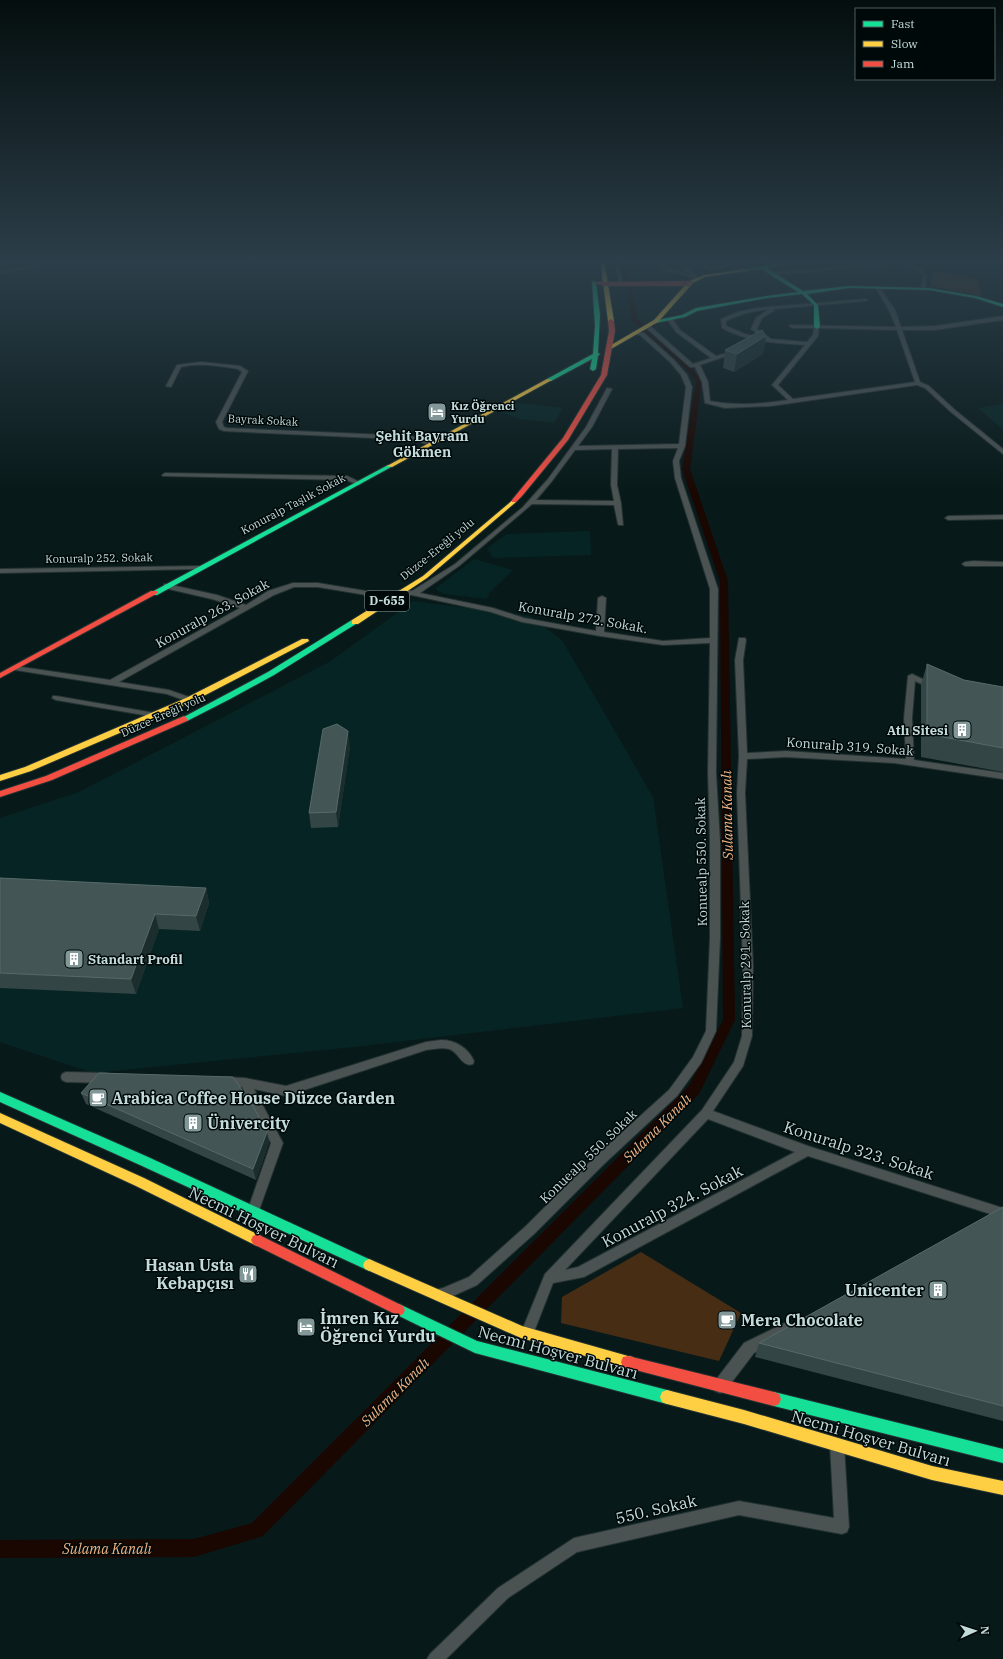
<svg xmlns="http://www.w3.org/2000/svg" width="1003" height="1659" font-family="'IBM Plex Serif',serif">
  <rect width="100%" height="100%" fill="#081919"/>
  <path fill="#072424" d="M519,403L563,408L554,423L520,419L500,412L512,404Z
    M1003,404V430L978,408Z
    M590,531L591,555L493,558L487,548L507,534Z
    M474,559L513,570L490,592L487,599L444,594L435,589Z
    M413,601L530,616L562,640L653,797L683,1008L354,1047L93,1073L0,1042V818L79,792L331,661Z"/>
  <path fill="#482d15" d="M932,270L978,279L982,296L930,286Z
    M641,1252L741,1313L719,1361L561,1323L562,1297Z"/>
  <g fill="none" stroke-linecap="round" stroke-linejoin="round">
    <path fill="#1a0702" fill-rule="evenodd" d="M618,260H624L629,281L624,280Z
      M627,287L632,288L637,319L688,365L702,381L690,469L728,581L735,1020L699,1094L263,1536L194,1557L0,1558V1540L194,1539L252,1523L689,1086L723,1020L720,581L682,469L696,381L684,367L632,321Z"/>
    <defs>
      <path id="street" d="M54,260H65L0,274V272Z
        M614,260H618L623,283L619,282Z
        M655,260H660L670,269L689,274L685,272L677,260H682L689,270L700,278L698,279L666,271Z
        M697,260H702L710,267L746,262V260H767L709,270Z
        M893,262C908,264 918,264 927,276L925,290L921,289L923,276L917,270L907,266L893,264L884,267L868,265L815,272L774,274L772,273L774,272L815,270L868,263L884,265Z
        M877,286H879L895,310L901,327L935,326L1003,316V320L935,330H902L920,382L929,386L955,410L1003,449V454L951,412L925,388L917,385L771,406L725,408L705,403L702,382L695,367H690L644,326L649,325L693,364L711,358L676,332L667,319L668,318H672L680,330L716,356L738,350V352L700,365L708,382L710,401C735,406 762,404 788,400L772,385L805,345C776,343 748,342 722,328L721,319L738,312L757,308L865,299H867V301L774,309V311L762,318L757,329L771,339L807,342L813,335L814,328H792L789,326L790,325L896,327L889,310L875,287ZM769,309L756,318L751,329L763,338L745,334L726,326V321C739,314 754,311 769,309ZM819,328L897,330L915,382L793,399L778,385L818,336Z
        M635,331L644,333L674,360L687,375L692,387L685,446L679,461L681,478L718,589L716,773L720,842V938L716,1031L701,1063L677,1096L604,1164L534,1234L477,1285L444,1300L434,1298L432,1294L434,1290L443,1288L469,1277L526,1226L596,1156L669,1090L693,1057L706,1031L710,938V842L708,773L710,643L663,645L600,636L522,622L491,612L402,593L398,591L402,589L412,591L455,564L523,507L548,479L586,427L607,388L612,389L592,427L578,446L679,444L686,387L681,375L670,362L640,335L633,334L632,333ZM678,448L673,461L675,478L710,589V638L663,641L604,632L606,598L602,596L598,598L596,631L524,618L493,608L420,593L459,566L532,504L614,505L618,524L619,525H623L621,503L617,485L618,449ZM612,449L611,485L614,501L536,500L552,481L575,450Z
        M201,362L240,366L248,371L222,422L224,427L227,428L411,436L435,443L432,445L411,440L396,439L224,431L219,429L216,422L242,372L238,369C219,366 200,362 181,367L171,387L166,386L177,365Z
        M165,473L347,476L362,483L359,485L346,480L163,476L162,475Z
        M1003,515V519L948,520L945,518L948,516Z
        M974,561L1003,562V566H965L962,564L965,562Z
        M199,566L201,567V569L0,573V569Z
        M293,583H318L378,593L382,595L378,597L318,587H294L274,595L119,682L169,690L192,698L193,700L192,702H189L167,694L15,670L11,668L15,666L110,680L240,608L212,599L164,588V584H167L217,595L246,605L268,591Z
        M739,638H745L746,640L743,660L747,753L786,751L906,759L904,718L908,676L912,674L937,686L936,688H930L915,681L912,718L914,760L1003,773V779L894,763L786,757L747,759L745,793L753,966L752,1036L743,1066L713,1111L808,1146L1003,1208V1218L808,1156L584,1277L553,1283L532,1337L527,1339L522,1337L521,1333L545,1274L702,1110L734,1062L742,1036L743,966L737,793L739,756L735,660ZM708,1119L795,1152L578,1267L565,1270Z
        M53,696H56L155,713L159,715L155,717L56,700L52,698Z
        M441,1040C456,1040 468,1048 474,1061L473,1064C462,1068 459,1052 449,1049C443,1047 433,1049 426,1050L286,1096L254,1089L283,1143L257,1216L253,1217L249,1216L247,1212L271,1143L242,1087L222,1085L221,1082L222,1079L226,1077L245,1078L286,1086L426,1042Z
        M66,1072L107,1073L111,1075L112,1078L111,1081L107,1083L66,1082L62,1080L61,1077L62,1074Z
        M787,1322L792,1324L793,1328L792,1332L754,1353L725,1391L720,1393L715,1391L713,1386L715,1381L744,1343Z
        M837,1438L842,1440L844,1445L849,1527L847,1532L842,1534L739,1515L577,1552L508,1598L446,1659H427L430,1654L498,1588L574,1538L739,1501L834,1518L830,1445L832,1440Z"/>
      <path id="fast" d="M795,260H808L767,268L803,291L849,286L929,288L976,296L1003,304V307L975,298L929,290L849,288L807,294L818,305L820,327L817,329L814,327V305L802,294L767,298L697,311L685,317L656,323L653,321L682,315L696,308L767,296L798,292L761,269L745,271L743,270Z
        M594,281L596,282L600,315L598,353L600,354L598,356L596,369L593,371L590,369L592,359L551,381H547V379L593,354L595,326L592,282Z
        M388,465L393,466L157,595H151L150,593Z
        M352,620H355L359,622L274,675L230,699L187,721H181L180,719L268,672Z
        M0,1092L148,1157L373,1261L375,1265L373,1269L369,1271L365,1269L140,1165L0,1102Z
        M399,1304L477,1341L667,1390L672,1392L674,1397L672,1402L667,1404L475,1353L395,1314L393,1310L395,1306Z
        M774,1392L1003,1449V1463L774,1406L769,1404L767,1399L769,1394Z"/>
      <path id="slow" d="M600,260H604L614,321L611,323L608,321Z
        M745,269L747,270V271L705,277L693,283L658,322L611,349L606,348L654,320L689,281L704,275Z
        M547,379L552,380L392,467L387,466Z
        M514,499L516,500V502L427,578L358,624H352V620L423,576Z
        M302,639H308L309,641L192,702L31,771L0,781V775L25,767L186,698Z
        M0,1113L144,1178L261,1236L263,1240L261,1244L257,1246L253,1244L136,1186L0,1123Z
        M369,1259L522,1326L628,1356L633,1357L635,1362L633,1367L628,1368L521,1338L365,1269L363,1265L365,1261Z
        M667,1390L744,1410L932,1466L1003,1481V1495L932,1480L744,1424L667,1404L662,1402L660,1397L662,1392Z"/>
      <path id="jam" d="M691,281L693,282V283L680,284H690V286H606L593,283L595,282Z
        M611,319L614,321L615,331L607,375L568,440L522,496L516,502H512V500L563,438L601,375L609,331L608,321Z
        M151,591H157L158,593L0,678V673Z
        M184,716L188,719L187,721L52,780L0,797V791L46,776Z
        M257,1234L403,1306L405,1310L403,1314L399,1316L395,1314L253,1244L251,1240L253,1236Z
        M628,1356L774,1392L779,1394L781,1399L779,1404L774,1406L628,1368L623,1367L621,1362L623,1357Z"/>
    </defs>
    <use href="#street" stroke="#243232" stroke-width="2"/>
    <use href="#fast" stroke="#243232" stroke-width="2"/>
    <use href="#slow" stroke="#243232" stroke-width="2"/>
    <use href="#jam" stroke="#243232" stroke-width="2"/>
    <use href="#street" fill="#4a5252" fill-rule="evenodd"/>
    <use href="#fast" fill="#16e098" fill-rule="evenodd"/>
    <use href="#slow" fill="#ffcf43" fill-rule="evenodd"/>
    <use href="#jam" fill="#f24e42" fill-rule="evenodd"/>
  </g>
  <path fill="#334545" d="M766,336L763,354L734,372L723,368L725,350Z
    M927,664L964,680L1003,687V772L921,757V685Z
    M350,746L338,827L311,828L309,813Z
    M0,878L206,888L209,903L200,931L159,929L136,994L0,988Z
    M81,1093L267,1132L269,1143L256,1180L86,1104Z
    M1003,1207V1421L755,1357L759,1343Z"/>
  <path fill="#1b2d2d" d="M766,336L763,354L734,372L737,354Z
    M348,731L350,746L338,827L336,812Z
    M206,888L209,903L200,931L196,916Z
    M155,914L159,929L136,994L131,979Z
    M267,1132L269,1143L256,1180L253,1169Z"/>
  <path fill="#435555" stroke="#576a6a" d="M762,330L766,336L737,354L725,350Z
    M927,664L964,680L1003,687V748L927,734Z
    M337,724L348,731L336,812L309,813L323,729Z
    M0,878L206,888L196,916L155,914L131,979L0,973Z
    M99,1073L233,1077L253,1106L267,1132L253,1169L81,1093Z
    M1003,1207V1406L759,1343Z"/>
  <linearGradient id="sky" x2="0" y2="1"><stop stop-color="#040e0e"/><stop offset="0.53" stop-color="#2c3e49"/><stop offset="1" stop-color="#2c3e49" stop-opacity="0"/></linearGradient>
  <rect width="1003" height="493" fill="url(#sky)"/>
  <defs>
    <symbol id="hotel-square" viewBox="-11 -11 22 22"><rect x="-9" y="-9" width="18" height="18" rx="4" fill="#829797" stroke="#000909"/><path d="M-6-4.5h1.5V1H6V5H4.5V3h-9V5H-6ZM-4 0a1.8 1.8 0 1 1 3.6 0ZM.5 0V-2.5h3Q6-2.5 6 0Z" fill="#fff"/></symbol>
    <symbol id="building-square" viewBox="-11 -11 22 22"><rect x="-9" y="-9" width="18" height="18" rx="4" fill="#829797" stroke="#000909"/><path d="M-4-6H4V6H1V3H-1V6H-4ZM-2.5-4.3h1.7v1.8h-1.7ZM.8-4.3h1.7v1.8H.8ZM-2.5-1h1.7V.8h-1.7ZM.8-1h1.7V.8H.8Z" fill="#fff"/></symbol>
    <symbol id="cafe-square" viewBox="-11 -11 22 22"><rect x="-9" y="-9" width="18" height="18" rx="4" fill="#829797" stroke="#000909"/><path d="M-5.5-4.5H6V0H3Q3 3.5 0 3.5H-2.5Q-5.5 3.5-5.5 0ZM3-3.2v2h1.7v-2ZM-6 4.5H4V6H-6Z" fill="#fff"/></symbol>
    <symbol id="restaurant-square" viewBox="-11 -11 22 22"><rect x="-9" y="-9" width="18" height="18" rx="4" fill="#829797" stroke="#000909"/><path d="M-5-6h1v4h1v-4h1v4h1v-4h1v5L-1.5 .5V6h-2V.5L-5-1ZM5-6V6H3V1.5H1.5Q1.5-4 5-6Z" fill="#fff"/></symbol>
  </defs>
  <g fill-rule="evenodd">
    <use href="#hotel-square" x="426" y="401" width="22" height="22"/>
    <use href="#building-square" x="951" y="719" width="22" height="22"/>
    <use href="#building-square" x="63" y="948" width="22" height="22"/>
    <use href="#cafe-square" x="87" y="1087" width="22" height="22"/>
    <use href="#building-square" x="182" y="1112" width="22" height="22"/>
    <use href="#restaurant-square" x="237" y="1263" width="22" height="22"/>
    <use href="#building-square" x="927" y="1279" width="22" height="22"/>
    <use href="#cafe-square" x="716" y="1309" width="22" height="22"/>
    <use href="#hotel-square" x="295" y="1316" width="22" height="22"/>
  </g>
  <g text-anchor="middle" stroke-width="3" stroke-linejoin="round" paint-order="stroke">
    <g font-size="11" font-weight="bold" fill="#c4dbdb" stroke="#000909" text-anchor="start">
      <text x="451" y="410">Kız Öğrenci<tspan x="451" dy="13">Yurdu</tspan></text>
    </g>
    <g font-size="11" fill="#c4dbdb" stroke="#000909">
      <text transform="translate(263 420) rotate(3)" y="4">Bayrak Sokak</text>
      <text transform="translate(293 504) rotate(-28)" y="4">Konuralp Taşlık Sokak</text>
      <text transform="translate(437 549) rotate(-39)" y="4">Düzce-Ereğli yolu</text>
      <text transform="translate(99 558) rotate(-1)" y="4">Konuralp 252. Sokak</text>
      <text transform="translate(163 715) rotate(-24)" y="4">Düzce-Ereğli yolu</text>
    </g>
    <rect fill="#000909" stroke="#899c9c" stroke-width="1" x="365" y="591" width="44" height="20" rx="3"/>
    <g font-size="12" font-weight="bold" fill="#c4dbdb">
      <text x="387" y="605">D-655</text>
    </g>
    <g font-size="13" fill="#c4dbdb" stroke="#000909">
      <text transform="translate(212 613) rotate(-29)" y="5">Konuralp 263. Sokak</text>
      <text transform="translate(583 617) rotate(10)" y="5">Konuralp 272. Sokak.</text>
      <text transform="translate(850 746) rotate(4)" y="5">Konuralp 319. Sokak</text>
      <text transform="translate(701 862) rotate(-91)" y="5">Konuealp 550. Sokak</text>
      <text transform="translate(745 965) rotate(-91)" y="5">Konuralp 291. Sokak</text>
      <text transform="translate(588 1156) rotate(-44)" y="5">Konuealp 550. Sokak</text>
    </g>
    <g font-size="13" font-weight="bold" fill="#c4dbdb" stroke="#000909" text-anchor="end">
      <text x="948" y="735">Atlı Sitesi</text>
      <text x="88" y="964" text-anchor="start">Standart Profil</text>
    </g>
    <g font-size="14" font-weight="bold" fill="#c4dbdb" stroke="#000909">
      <text x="422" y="441">Şehit Bayram<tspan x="422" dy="16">Gökmen</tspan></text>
    </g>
    <g font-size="14" font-style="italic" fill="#f0b384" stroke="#000909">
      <text transform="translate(727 815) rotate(-91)" y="5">Sulama Kanalı</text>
      <text transform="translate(657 1128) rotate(-45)" y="5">Sulama Kanalı</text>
      <text transform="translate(395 1392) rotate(-45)" y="5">Sulama Kanalı</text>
      <text x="107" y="1554">Sulama Kanalı</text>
    </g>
    <g font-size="16" font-weight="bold" fill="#c4dbdb" stroke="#000909" text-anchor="start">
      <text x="112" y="1104">Arabica Coffee House Düzce Garden</text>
      <text x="207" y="1129">Ünivercity</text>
      <text x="234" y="1271" text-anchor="end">Hasan Usta<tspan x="234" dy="18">Kebapçısı</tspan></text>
      <text x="924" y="1296" text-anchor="end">Unicenter</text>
      <text x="320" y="1324">İmren Kız<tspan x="320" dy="18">Öğrenci Yurdu</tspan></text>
      <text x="741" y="1326">Mera Chocolate</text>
    </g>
    <g font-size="16" fill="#c4dbdb" stroke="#000909">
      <text transform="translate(859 1150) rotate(18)" y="6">Konuralp 323. Sokak</text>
      <text transform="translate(672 1206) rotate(-28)" y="6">Konuralp 324. Sokak</text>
      <text transform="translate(264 1227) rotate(26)" y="6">Necmi Hoşver Bulvarı</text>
      <text transform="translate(558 1352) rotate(15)" y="6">Necmi Hoşver Bulvarı</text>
      <text transform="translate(871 1438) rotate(16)" y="6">Necmi Hoşver Bulvarı</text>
      <text transform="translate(656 1509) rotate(-13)" y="6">550. Sokak</text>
    </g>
  </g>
  <rect x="855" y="8" width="140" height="72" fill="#000909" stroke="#4e5d5d"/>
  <rect x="863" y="21" width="20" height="6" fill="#16e098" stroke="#4e5d5d"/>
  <text x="891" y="28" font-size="12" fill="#c4dbdb">Fast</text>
  <rect x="863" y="41" width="20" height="6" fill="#ffcf43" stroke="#4e5d5d"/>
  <text x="891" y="48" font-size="12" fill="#c4dbdb">Slow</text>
  <rect x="863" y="61" width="20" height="6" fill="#f24e42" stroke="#4e5d5d"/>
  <text x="891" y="68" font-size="12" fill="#c4dbdb">Jam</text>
  <g transform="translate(975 1631) rotate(87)" stroke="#000909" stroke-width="3" paint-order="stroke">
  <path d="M0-3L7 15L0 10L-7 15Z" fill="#c4dbdb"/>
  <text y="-6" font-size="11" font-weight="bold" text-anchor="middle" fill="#c4dbdb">N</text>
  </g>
</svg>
